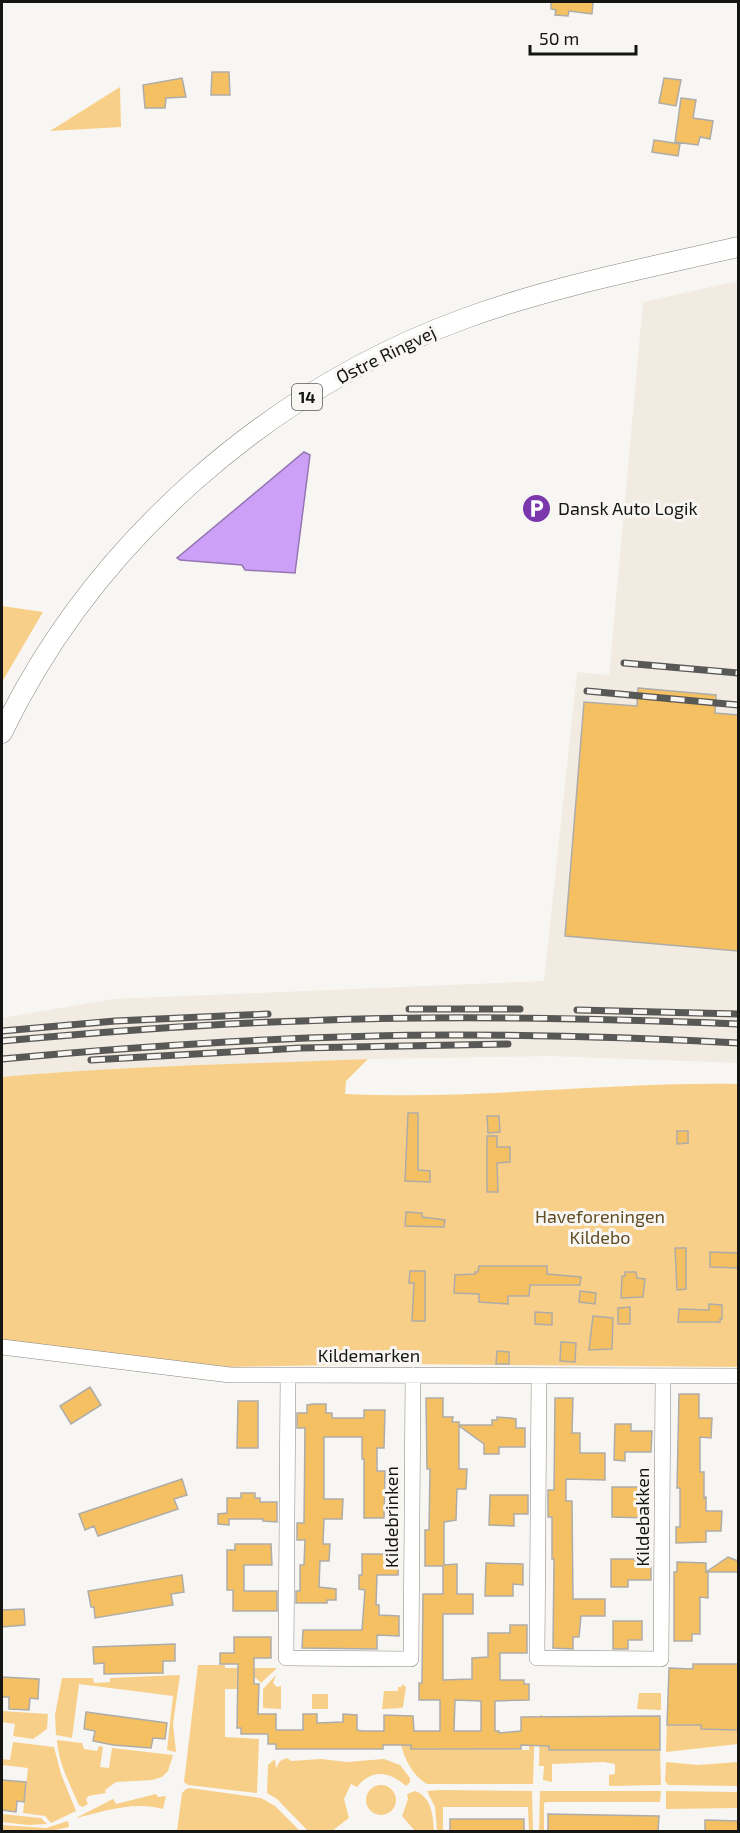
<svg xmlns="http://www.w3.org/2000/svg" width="740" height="1833" font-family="'Exo 2',sans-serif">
  <rect width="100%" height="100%" fill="#f8f6f3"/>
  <path fill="#f1ebe1" d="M738,281V1063L550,1056L368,1059L52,1073L2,1077V1018L114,999L544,981L577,672L609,675L643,302Z"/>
  <path fill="#f8cf88" d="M120,87L121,127L50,131Z
    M2,606L43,612L2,682Z
    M368,1059L346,1081L345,1094C477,1100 607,1082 738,1084V1367L394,1364L226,1367L2,1340V1077C123,1066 246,1064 368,1059Z
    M198,1665H225V1668H277L261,1683L256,1678H242V1684H238L237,1689H225V1737L259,1739L257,1793L188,1785L184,1782Z
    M180,1675L173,1724L176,1752L167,1750L173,1696L79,1684L72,1738L56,1735L55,1715L62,1678H93L94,1683L110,1682V1678Z
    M276,1675L273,1683L277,1687L281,1686V1709L263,1708V1689Z
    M402,1684L406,1687L403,1707L401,1708L382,1709L384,1691H398V1687H402Z
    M639,1693H661V1710L637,1709Z
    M312,1694H328V1709H312Z
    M2,1711L48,1714L47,1729L33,1739L13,1736L15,1724L2,1722Z
    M540,1715L549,1717V1750H660L661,1785L609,1786V1775L615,1774V1764L604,1762L552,1764V1782L543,1780L544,1766H539Z
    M667,1715V1725H701L702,1729L738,1730V1744L666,1752Z
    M529,1716L534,1717L535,1721L533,1784H427C413,1776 405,1760 401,1745L411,1744V1749L529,1750Z
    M57,1740L82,1743L84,1749L97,1751L99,1746L103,1747L100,1767L109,1768L112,1748L173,1755L168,1771L162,1777L152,1780L116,1782L105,1790L106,1793L88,1796L86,1800L88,1804L83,1807L79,1805C70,1785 58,1762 57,1740Z
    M13,1742L54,1747L61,1774L76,1811L51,1823L45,1816L23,1813L28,1768L2,1765V1759L10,1760Z
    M287,1758L291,1761L321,1759L347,1762L384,1759L400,1765L410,1778V1782L406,1786C390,1772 372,1768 357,1787L351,1784L344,1799L349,1818L332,1831H308L277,1799L267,1793L268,1765L275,1759L276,1768L280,1761Z
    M666,1762L698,1765L738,1762V1786L668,1785L665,1781Z
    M366 1800a15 15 0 1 1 30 0a15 15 0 1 1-30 0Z
    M190,1788L261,1798L275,1806L300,1831H177L182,1793L186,1789Z
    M439,1790L532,1791L533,1831H529L528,1807H443V1831H437L435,1807L427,1791Z
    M415,1791C432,1797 433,1816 434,1831H415L402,1816L408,1799L407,1794Z
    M540,1791H661L660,1802H547L544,1803V1831L539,1832Z
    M666,1791L738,1792V1808L666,1809Z
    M156,1794L158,1797L166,1796L163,1809C132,1801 106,1811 76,1818L113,1799L116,1804Z
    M2,1814L41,1818L47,1824L28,1825L2,1822Z
    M68,1821L69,1827L50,1831H2V1825L46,1828Z"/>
  <path fill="#cca0f6" stroke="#9576b2" stroke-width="1.5" d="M304,452L310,455L295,573L245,570L242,565L180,560L177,558Z"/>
  <path fill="#f5c061" stroke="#aeaca9" stroke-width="1.5" fill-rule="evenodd" d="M551,2H593L592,14L569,11L568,16L555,15L556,10L551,9Z
    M212,72H229L230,95H211Z
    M182,78L186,97L166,98L165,108H145L143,85Z
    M664,78L681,80L676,106L659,103Z
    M681,98L696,100L693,118L713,121L710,139L700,137L698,145L675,142Z
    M654,140L680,144L678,156L652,152Z
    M638,688L716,695L715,713L738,715V951L565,936L584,702L637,706Z
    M408,1113H418V1170L430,1171V1182L405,1181Z
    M487,1116H499L500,1132L488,1133Z
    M677,1131H688V1143L677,1144Z
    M487,1136H497V1147H510V1162L497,1163L498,1192H487Z
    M406,1212L422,1213V1217L445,1220L444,1227L405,1226Z
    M675,1248H686V1289L677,1290Z
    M710,1252L738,1253V1268L710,1267Z
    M479,1266H547V1274L581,1277L580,1285H530L529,1296H508V1304L479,1302V1294L454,1293L455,1275L475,1274V1272H478Z
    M410,1271H425V1321H412L414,1283H409Z
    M625,1272H636L637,1278L645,1279L643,1297L621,1298L622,1276H625Z
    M580,1291L596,1293L595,1304L579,1302Z
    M709,1304L722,1305V1319H720V1322H678L679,1309L709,1310Z
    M630,1307V1324H618V1308Z
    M535,1312L552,1313V1325L535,1324Z
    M593,1316L613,1318L612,1349L589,1350Z
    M561,1342L576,1343L575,1362L560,1361Z
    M497,1351L509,1352V1364H496Z
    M90,1387L101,1405L71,1424L60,1406Z
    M679,1394H699V1418H712L711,1438L700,1437V1472H704V1498L706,1497V1511H722L721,1531H706V1542L676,1543V1527H680V1488H677Z
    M426,1398H443V1417H453L452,1422H459V1425H492V1420H497V1417L510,1418L516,1419V1428H525V1447H499V1454H484V1444L459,1426V1469H467L466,1489H457L456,1520L444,1522V1565L457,1564V1594H473V1614H443V1680L472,1679V1658L488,1657V1633H510V1625H527V1653H500V1680H524V1684H529V1700L495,1701V1731H499V1733L521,1731V1717L660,1716V1750H549V1746L521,1745V1749H411V1745H383V1749H276V1744H268V1734H241V1728H237L238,1664H220V1653H234V1637H271V1658H254V1684H259L258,1714H276V1730H303V1714H317V1723L343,1722V1714L357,1715V1730L362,1731H384V1715L413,1716L414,1731H440V1700H419V1683H422L423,1594H443V1566H425V1530H429L430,1469H427ZM455,1700L481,1701V1731H454Z
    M555,1398H573L572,1433H580V1453H605V1480L566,1479V1501H572L573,1599H605V1616H581L579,1637H573V1649L553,1648L554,1559H552V1517H548V1490H554Z
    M238,1401H258V1448H237Z
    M313,1404H326V1413H332V1418H364V1410H385L384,1448H377V1471H385L384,1518H364V1459H362V1437H324V1499H343L342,1519H324L323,1544H330L329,1561H320L319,1587L336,1589V1600H327V1603H296V1591H300V1565H304L305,1540H297V1523H304L305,1428H297V1413H307V1405Z
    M615,1424H631V1431H652L651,1452H625V1461L614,1460Z
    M182,1479L187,1495L174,1499L178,1509L98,1536L94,1526L85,1530L79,1514Z
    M612,1487H638V1497H649L648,1518L612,1517Z
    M241,1493H255V1498H260V1502H277V1522L263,1521V1519H229V1525L218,1524V1514L227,1513V1498H241Z
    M490,1495H528V1514H514V1526L489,1525Z
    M235,1544H271L272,1565H244V1591H277V1611H233V1590H227V1550H235Z
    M362,1554H399L398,1575H377L376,1605H379V1615L399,1616V1636L377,1635V1649L302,1648L303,1630H362L365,1590L359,1589V1575H362Z
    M728,1557L738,1561V1572H708V1598L700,1597V1634H692V1641H674V1572H677V1562L706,1563V1572Z
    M611,1559H635V1562H651V1580H628V1587H611Z
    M486,1563L523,1564V1585L513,1584V1596H485Z
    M182,1575L184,1592L171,1594L173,1605L95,1618L94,1607H91L88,1591Z
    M24,1609L25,1625L2,1627V1610Z
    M613,1621H642V1640H628V1649H613Z
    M175,1644V1661H163V1673L104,1674V1663L94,1664L93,1647Z
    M693,1664H738V1730L701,1729V1725H667L669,1668L693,1669Z
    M2,1677L39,1679L38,1699L30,1698L29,1710L9,1709V1697H2Z
    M86,1712L167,1723L165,1739L153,1738L151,1748L113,1745L93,1741L95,1731L84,1729Z
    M2,1780L26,1782L24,1802L17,1801L16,1812L2,1810Z
    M548,1814L659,1816L658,1832H548Z
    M450,1819H524V1832H450Z
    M705,1820L738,1821V1832H705Z"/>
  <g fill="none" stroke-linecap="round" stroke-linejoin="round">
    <defs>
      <path id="minor" d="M2,1347L230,1375L738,1376
        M288,1376L286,1658L411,1659L413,1375
        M539,1376L537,1658L661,1659L663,1376"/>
      <path id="major" d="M2,733C93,543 268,390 466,318C554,286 647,268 738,247"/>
    </defs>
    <use href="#minor" stroke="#888683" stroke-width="16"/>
    <use href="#major" stroke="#888683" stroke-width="21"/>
    <use href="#minor" stroke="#fff" stroke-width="15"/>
    <use href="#major" stroke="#fff" stroke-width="20"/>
    <defs>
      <path id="rail" d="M624,663L738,673
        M587,691L738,705
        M409,1009H520
        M577,1010L738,1014
        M2,1031L115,1021L268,1014
        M2,1041C101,1032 201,1024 301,1021C447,1015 593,1018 738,1024
        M2,1059C153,1045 304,1035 456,1035C550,1035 645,1038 738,1043
        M91,1060L300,1048L508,1044"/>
    </defs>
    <use href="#rail" stroke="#585856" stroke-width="7"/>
    <use href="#rail" stroke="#f8f6f3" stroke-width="4.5" stroke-dasharray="14" stroke-linecap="butt"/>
  </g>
  <defs>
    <symbol id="parking-disc" viewBox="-11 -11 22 22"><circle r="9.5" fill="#7b38ad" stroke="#f8f6f3"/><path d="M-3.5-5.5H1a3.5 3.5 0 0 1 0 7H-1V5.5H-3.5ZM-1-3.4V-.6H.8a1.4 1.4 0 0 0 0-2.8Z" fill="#fff"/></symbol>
  </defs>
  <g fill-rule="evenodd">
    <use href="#parking-disc" x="520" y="492" width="33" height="33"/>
  </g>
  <g text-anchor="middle" stroke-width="6" stroke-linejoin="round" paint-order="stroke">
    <rect fill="#f8f6f3" stroke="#595857" stroke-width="1.5" x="292" y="384" width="30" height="26" rx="4.5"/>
    <g font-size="16" font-weight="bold" fill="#151514">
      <text x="307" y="403">14</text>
    </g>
    <g font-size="18" fill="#151514" stroke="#f8f6f3">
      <text transform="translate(386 355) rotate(-26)" y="6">Østre Ringvej</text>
      <text x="369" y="1362">Kildemarken</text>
      <text transform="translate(392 1517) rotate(-90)" y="6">Kildebrinken</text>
      <text transform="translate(643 1517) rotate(-90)" y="6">Kildebakken</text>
    </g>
    <g font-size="18" fill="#151514" stroke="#f8f6f3" text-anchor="start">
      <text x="558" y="515">Dansk Auto Logik</text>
    </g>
    <g font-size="18" fill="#614c24" stroke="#f8f6f3">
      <text x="600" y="1223">Haveforeningen<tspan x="600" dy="21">Kildebo</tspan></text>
    </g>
  </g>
  <rect width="740" height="1833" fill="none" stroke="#151514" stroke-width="6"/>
  <path d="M530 45v9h106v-9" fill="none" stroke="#151514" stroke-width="3"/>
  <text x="539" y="45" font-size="18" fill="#151514" stroke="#f8f6f3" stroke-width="4.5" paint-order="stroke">50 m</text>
</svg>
